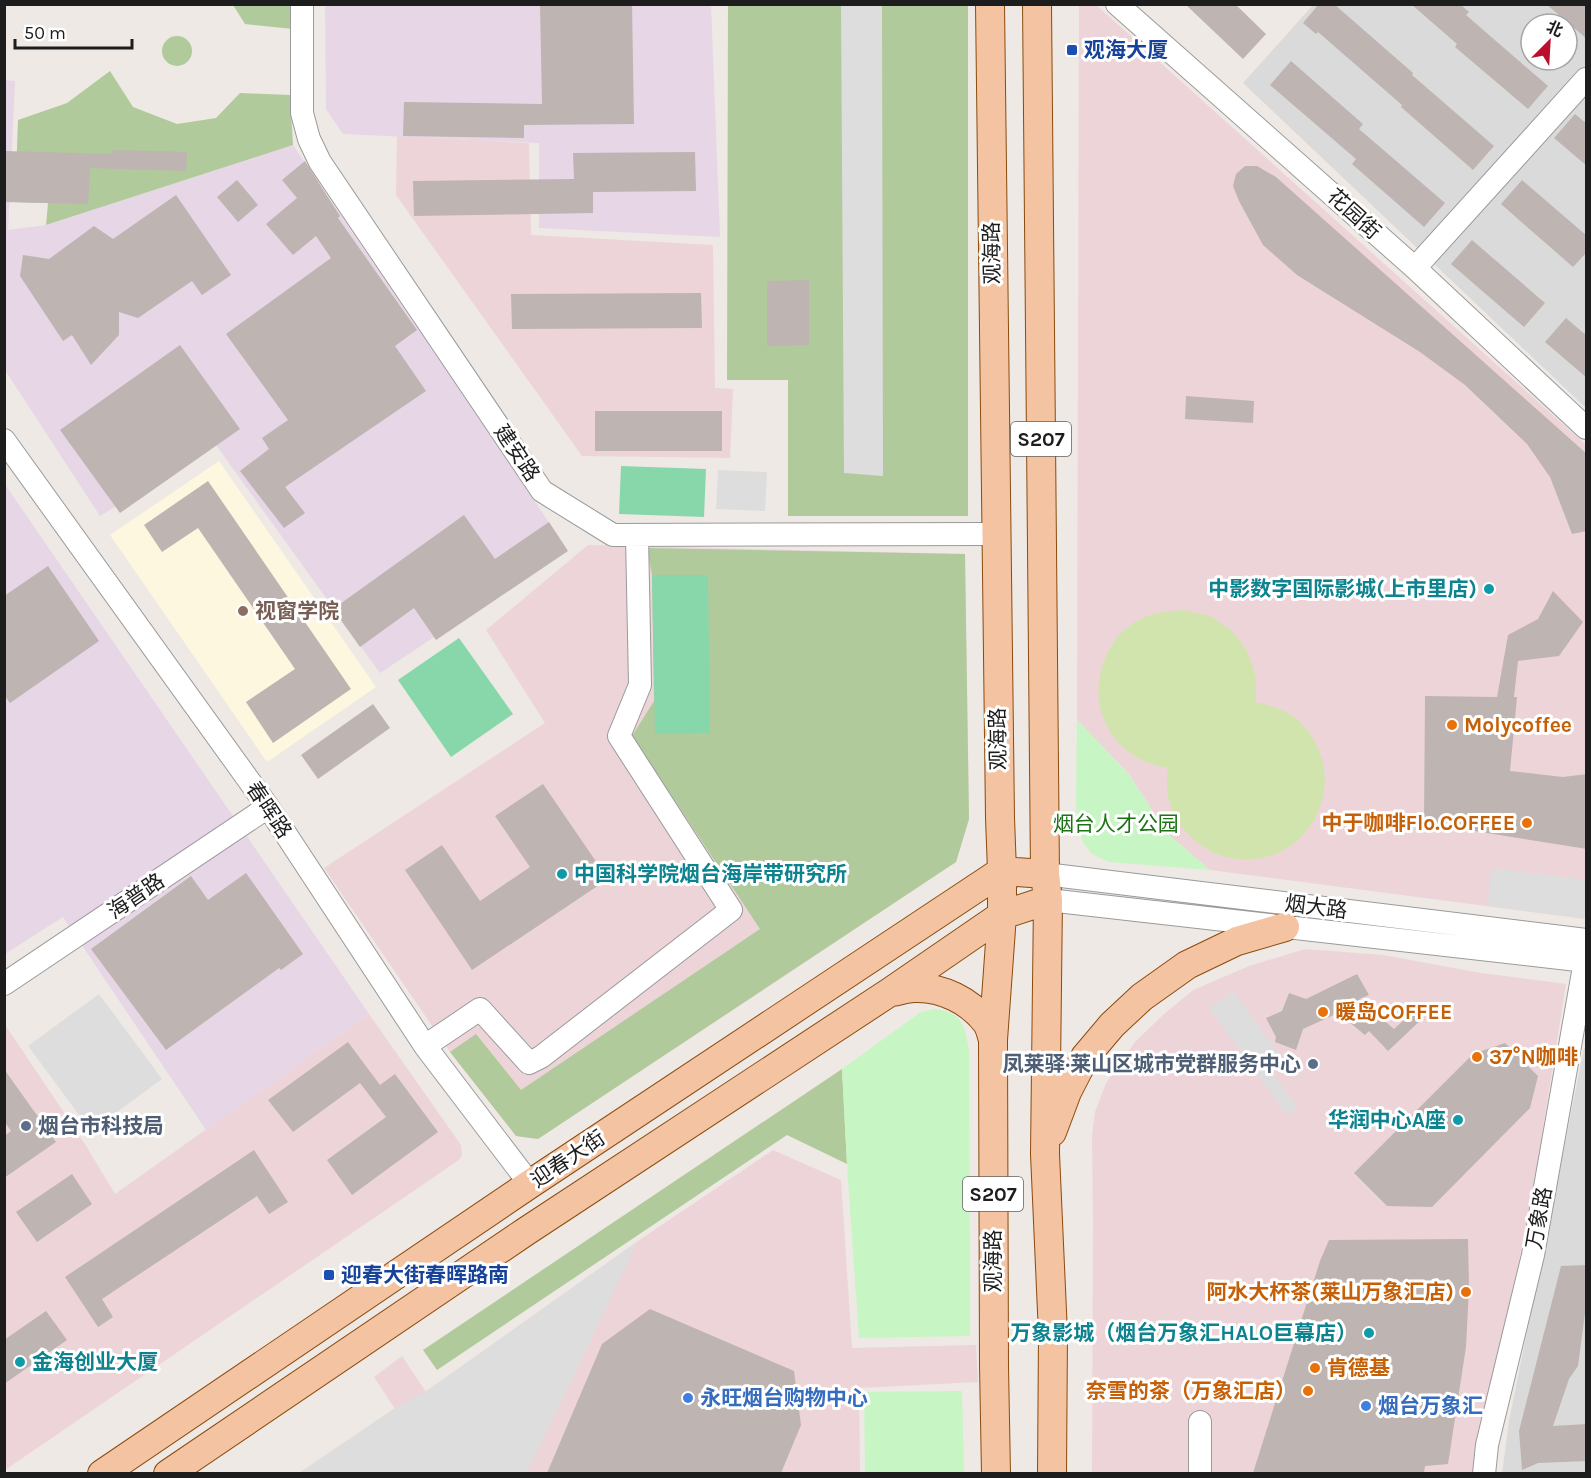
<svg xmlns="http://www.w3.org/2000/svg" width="1591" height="1478" font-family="Karla,'Noto Sans SC',sans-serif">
  <rect width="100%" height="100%" fill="#eee9e4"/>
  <path fill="#dbdada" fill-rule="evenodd" d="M1313,5H1586V408L1243,83ZM1531,24H1567V60H1531Z
    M1584,1048H1586V1473L1502,1474L1509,1421Z"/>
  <path fill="#edd4d8" d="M1095,4L1586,445V919L1210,870L1161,828L1149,805L1128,773L1077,720L1079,5Z
    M397,136L529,143L531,235L713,245L715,388L733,389L730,458L582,456L396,195Z
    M588,545L965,554L969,819L956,862L538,1139L516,1136L450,1052L324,868L545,723L486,630Z
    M1305,949L1383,955L1481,973L1566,984L1530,1209L1475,1465L1474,1473L1092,1474L1093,1222L1092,1136L1095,1112L1106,1083L1135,1042L1163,1015L1193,990L1249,966Z
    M369,1014L461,1145L462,1155L459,1160L5,1470L4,1023L85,1144L115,1194Z
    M773,1150L841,1180L852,1348L976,1345L978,1382L859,1388L860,1473L299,1474L395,1409L374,1377L402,1356L426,1392L638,1241Z"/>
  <path fill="#e6d6e6" d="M325,5H711L720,237L539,228V143L343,134L326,109Z
    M4,80L15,81L8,230L46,225L293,145L567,549L380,673L216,445L100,516L5,370Z
    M4,483L369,1014L206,1130L63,917L5,954Z"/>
  <path fill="#fcf7de" d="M219,461L376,687L267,762L110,535Z"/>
  <path fill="#d2e4ae" d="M1184,610L1210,616L1232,631L1248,652L1256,678V702C1272,706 1289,711 1301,723C1354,777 1312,867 1237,859C1220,857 1204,850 1192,838C1172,819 1163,795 1168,768C1109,759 1081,700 1110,648C1115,638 1125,628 1135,622C1151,612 1167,611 1184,610Z"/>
  <path fill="#b1ca9c" d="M233,5H292L293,29L245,24Z
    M728,5H968V516H788V380H727Z
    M162 51a15 15 0 1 1 30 0a15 15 0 1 1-30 0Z
    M110,71L133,107L177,124L216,118L240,93L290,95L293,145L46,225L48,203L15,202L18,120L67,103Z
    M647,548L965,554L969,819L956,862L538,1139L516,1136L450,1052L476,1034L521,1090L760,929L632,736L654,701L652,575Z
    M842,1069L847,1164L787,1135L437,1370L423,1350Z"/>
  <path fill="#c8f5c4" d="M1077,720L1128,773L1149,805L1161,828L1210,870L1109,862L1092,854L1084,844L1078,828L1076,805Z
    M933,1009C963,1011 965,1026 969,1052L970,1336L859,1338L847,1164L842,1069L921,1012Z
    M962,1391L964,1473H865L864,1392Z"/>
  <path fill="#88d7ab" d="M621,466L706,469L704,517L619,514Z
    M652,575H708L710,733L655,734Z
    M459,638L513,714L451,757L398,680Z"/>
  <path fill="#ddd" d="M841,5H882L883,476L844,473Z
    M718,470L767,472L765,511L716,509Z
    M1491,868L1586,880V919L1488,906Z
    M1233,991L1282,1058L1269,1068L1298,1107L1287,1115L1209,1008Z
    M99,994L162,1079L91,1131L28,1046Z
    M638,1241L527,1473H299L395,1408L425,1392Z"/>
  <path fill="#beb4b1" d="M540,4H632L634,124L524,125V138L403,136L404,102L542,104Z
    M1185,4H1235L1266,34L1243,59Z
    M1319,4H1334L1413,73L1412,75L1494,146L1473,170L1401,107L1402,105L1318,32L1316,34L1303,23Z
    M1411,4H1460L1469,12L1466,15L1548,86L1528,109L1455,47L1457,44Z
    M1546,4H1587V39Z
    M1291,61L1363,124L1359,129L1445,203L1424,227L1352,164L1356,159L1270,85Z
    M1575,114L1587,124V166L1554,138Z
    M113,150L187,152L186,171L90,168L88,204L4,202V151L113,154Z
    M695,152L696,191L593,192V213L414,216L413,181L574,179L573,153Z
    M305,161L340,216L338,218L417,330L395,346L426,391L285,487L305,513L284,528L240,471L269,449L262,438L288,420L226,334L331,258L316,236L293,255L266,224L297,198L282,180Z
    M1245,166H1257L1276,177L1587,454V531L1572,534L1550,477L1527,444L1465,385L1420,352L1297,275L1263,245L1239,201L1233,186L1236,174Z
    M237,180L258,205L238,222L217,197Z
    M1522,180L1587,236V252L1573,267L1501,204Z
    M176,195L231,275L202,295L192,281L138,318L119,312V335L91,365L72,335L63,341L20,276L23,255L49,259L94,226L113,239Z
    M1472,240L1545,303L1524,327L1451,264Z
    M809,280V345L767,346V281Z
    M701,293L702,328L512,329L511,294Z
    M1566,318L1587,336V378L1545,342Z
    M180,345L240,429L120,513L60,430Z
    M1186,396L1254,401L1253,423L1185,419Z
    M595,411H722V451H595Z
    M208,481L351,689L273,743L246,702L295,669L198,528L162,552L144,525Z
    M464,515L495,559L549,522L568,551L436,640L414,608L360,647L333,609Z
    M48,566L99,641L10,703L4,695V596Z
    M1553,591L1583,622L1559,656L1518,661L1514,697H1517L1510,771L1563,777L1587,774V849L1424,823L1425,696L1497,697L1508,635L1538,619Z
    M373,704L390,728L318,779L301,755Z
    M543,784L608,879L472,970L405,870L442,845L480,901L530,867L495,816Z
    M246,873L303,954L281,970L279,968L166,1050L91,949L191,876L208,900Z
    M1357,974L1369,995L1359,999L1394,1029L1415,1010L1423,1018L1388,1051L1369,1031L1365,1035L1338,1013L1303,1029L1296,1050L1275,1042L1276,1037L1266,1018L1282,1011L1289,993L1306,999Z
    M348,1042L380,1085L395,1074L438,1132L352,1195L327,1160L386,1117L360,1083L293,1132L268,1100Z
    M1505,1043L1538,1076L1530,1108L1432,1207L1387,1206L1354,1173L1473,1054Z
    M4,1069L56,1142L4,1178V1136L11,1131L4,1121Z
    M254,1150L288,1202L269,1214L257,1196L102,1299L113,1317L98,1327L65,1277Z
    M72,1174L92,1204L37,1242L16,1212Z
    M1468,1239L1469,1287L1466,1347L1448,1464L1425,1466L1424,1473H1253L1320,1261L1329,1240Z
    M1587,1265V1298L1578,1366L1569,1379L1553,1426L1587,1424V1461L1538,1463L1522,1470L1519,1431L1561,1266Z
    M650,1309L794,1371L801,1425L781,1473H547L602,1344Z
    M46,1311L67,1340L4,1384V1340Z"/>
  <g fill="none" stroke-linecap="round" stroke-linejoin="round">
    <defs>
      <path id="minor" d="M302,4V113L309,139L320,162L542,491L613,535L996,534
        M1117,4L1415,268L1586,428
        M1415,268L1586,79
        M4,440L268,807L425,1046L530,1184
        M1045,874L1586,940
        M1048,900L1586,961
        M4,984L268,807
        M425,1046L480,1009L529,1063L541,1057L731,910L619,736L640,685L637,536
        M1200,1422V1474
        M1484,1474L1487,1445L1533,1255L1585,961"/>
      <path id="major" d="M990,4L1000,818L1002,871V915L993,1040L994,1366L996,1474
        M1037,4L1045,874L1048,900L1045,1154L1053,1334L1052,1474
        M892,992C899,991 907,988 915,988C942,987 970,1001 986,1022C990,1027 991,1034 993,1040
        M1052,1132L1067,1092L1085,1057L1112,1025L1142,997L1187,965L1237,941L1285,927
        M102,1474L530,1184L1002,871L1045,874
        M168,1474L525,1232L890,992L1002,915L1048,900"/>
    </defs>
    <use href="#minor" stroke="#9a9a9a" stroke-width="24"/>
    <use href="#major" stroke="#8b4b0c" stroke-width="30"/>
    <use href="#minor" stroke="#fff" stroke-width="22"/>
    <use href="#major" stroke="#f4c3a2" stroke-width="28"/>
  </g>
  <g fill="#1a4fb4" stroke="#fff" stroke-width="2">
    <rect x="1066" y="44" width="12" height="12" rx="3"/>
    <rect x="323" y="1269" width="12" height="12" rx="3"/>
  </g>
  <g fill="#0f9aa8" stroke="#fff" stroke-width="2">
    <circle cx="1489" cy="589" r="6"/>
    <circle cx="562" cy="874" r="6"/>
    <circle cx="1458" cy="1120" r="6"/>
    <circle cx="1369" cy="1333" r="6"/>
    <circle cx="20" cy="1362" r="6"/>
  </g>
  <circle fill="#8d6e63" stroke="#fff" stroke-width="2" cx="243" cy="611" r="6"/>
  <g fill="#e8710a" stroke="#fff" stroke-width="2">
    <circle cx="1452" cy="725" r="6"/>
    <circle cx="1527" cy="823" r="6"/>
    <circle cx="1323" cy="1012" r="6"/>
    <circle cx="1477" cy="1057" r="6"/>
    <circle cx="1466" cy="1292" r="6"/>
    <circle cx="1315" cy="1368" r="6"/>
    <circle cx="1308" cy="1391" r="6"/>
  </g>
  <g fill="#5c6f8a" stroke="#fff" stroke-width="2">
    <circle cx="1313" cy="1064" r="6"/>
    <circle cx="26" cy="1126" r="6"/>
  </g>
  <g fill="#3f7fe0" stroke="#fff" stroke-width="2">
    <circle cx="688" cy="1398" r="6"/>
    <circle cx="1366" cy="1406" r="6"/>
  </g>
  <g text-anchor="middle" stroke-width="6" stroke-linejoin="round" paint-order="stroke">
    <g fill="#fff" stroke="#616161" stroke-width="1.5">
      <rect x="1011" y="422" width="60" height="34" rx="4.5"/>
      <rect x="963" y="1177" width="60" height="34" rx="4.5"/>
    </g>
    <g font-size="20" font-weight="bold" fill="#1d1d1d">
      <text x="1041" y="446">S207</text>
      <text x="993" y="1201">S207</text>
    </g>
    <g font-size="21" font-weight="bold" fill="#164399" stroke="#fff" text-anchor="start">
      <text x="1084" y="57">观海大厦</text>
      <text x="341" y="1282">迎春大街春晖路南</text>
    </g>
    <g font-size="21" fill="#1d1d1d" stroke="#fff">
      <text transform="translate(1354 214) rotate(42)" y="7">花园街</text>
      <text transform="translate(992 253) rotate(-91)" y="7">观海路</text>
      <text transform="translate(517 453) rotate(56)" y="7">建安路</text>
      <text transform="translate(998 739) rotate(-91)" y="7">观海路</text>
      <text transform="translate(269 810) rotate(56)" y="7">春晖路</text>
      <text transform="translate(136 896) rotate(-34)" y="7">海普路</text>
      <text transform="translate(1316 907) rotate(7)" y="7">烟大路</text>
      <text transform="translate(568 1159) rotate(-34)" y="7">迎春大街</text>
      <text transform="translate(1539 1218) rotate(-80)" y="7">万象路</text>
      <text transform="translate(993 1261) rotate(-90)" y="7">观海路</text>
    </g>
    <g font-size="21" font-weight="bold" fill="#0d838f" stroke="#fff" text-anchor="end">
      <text x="1477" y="596">中影数字国际影城(上市里店)</text>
      <text x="574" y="881" text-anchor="start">中国科学院烟台海岸带研究所</text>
      <text x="1446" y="1127">华润中心A座</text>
      <text x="1357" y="1340">万象影城（烟台万象汇HALO巨幕店）</text>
      <text x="32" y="1369" text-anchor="start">金海创业大厦</text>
    </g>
    <g font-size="21" font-weight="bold" fill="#785e54" stroke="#fff" text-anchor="start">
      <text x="255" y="618">视窗学院</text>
    </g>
    <g font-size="21" font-weight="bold" fill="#c56008" stroke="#fff" text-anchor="start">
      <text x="1464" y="732">Molycoffee</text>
      <text x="1515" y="830" text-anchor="end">中于咖啡Flo.COFFEE</text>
      <text x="1335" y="1019">暖岛COFFEE</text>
      <text x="1489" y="1064">37°N咖啡</text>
      <text x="1454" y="1299" text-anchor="end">阿水大杯茶(莱山万象汇店)</text>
      <text x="1327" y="1375">肯德基</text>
      <text x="1296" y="1398" text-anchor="end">奈雪的茶（万象汇店）</text>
    </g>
    <g font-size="21" fill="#1c7314" stroke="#fff">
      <text x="1116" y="831">烟台人才公园</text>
    </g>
    <g font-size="21" font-weight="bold" fill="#4e5e75" stroke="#fff" text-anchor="end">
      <text x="1301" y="1071">凤莱驿·莱山区城市党群服务中心</text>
      <text x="38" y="1133" text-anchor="start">烟台市科技局</text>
    </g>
    <g font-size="21" font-weight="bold" fill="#366cbe" stroke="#fff" text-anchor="start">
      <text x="700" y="1405">永旺烟台购物中心</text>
      <text x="1378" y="1413">烟台万象汇</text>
    </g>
  </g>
  <rect width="1591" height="1478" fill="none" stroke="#1d1d1d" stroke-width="12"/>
  <g transform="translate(1549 42) rotate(24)"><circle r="28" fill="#ffffff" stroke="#a5a5a5" stroke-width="1.5"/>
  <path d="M0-4.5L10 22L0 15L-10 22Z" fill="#bb102d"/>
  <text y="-9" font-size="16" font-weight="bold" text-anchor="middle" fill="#1d1d1d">北</text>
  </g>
  <path d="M15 39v9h117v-9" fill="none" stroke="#1d1d1d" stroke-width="3"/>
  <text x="24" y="39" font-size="18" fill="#1d1d1d" stroke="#ffffff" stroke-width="4.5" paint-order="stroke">50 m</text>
</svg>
